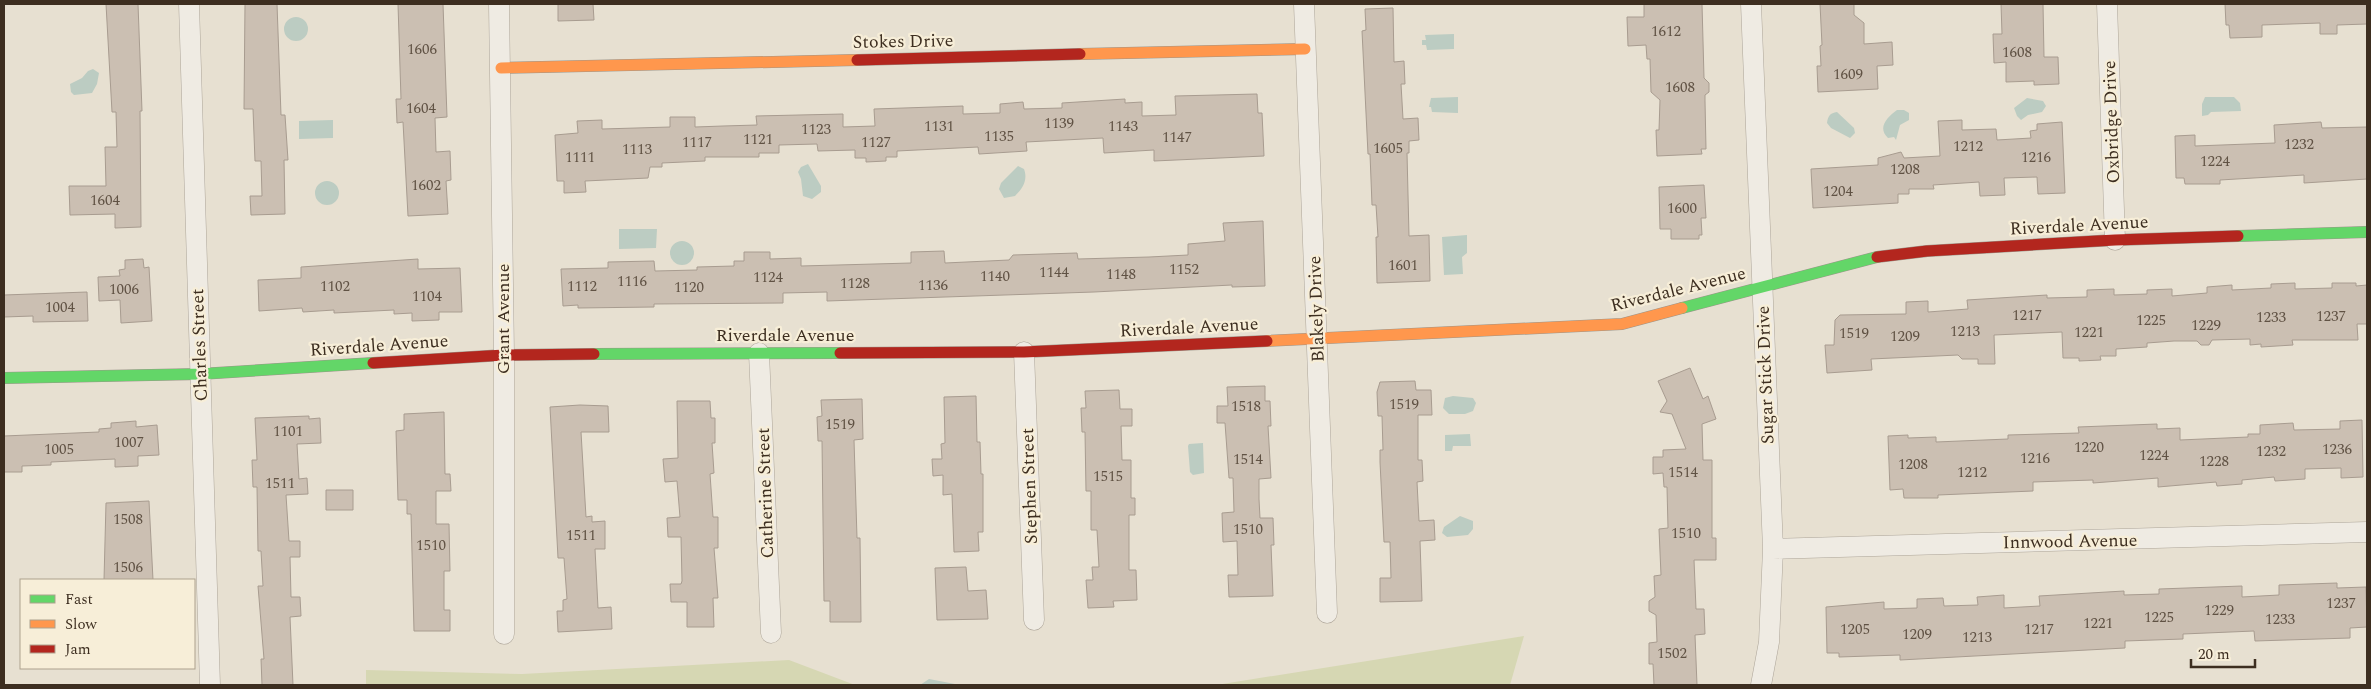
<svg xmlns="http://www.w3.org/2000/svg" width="2371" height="689" font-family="Spectral,serif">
  <rect width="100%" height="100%" fill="#e7e0d1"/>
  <path fill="#d6d7b3" d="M1524,636L1510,685H1216Z
    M789,660L855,685H366V670L522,674Z"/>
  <path fill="#bcccc2" d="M284 29a12 12 0 1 1 24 0a12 12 0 1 1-24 0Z
    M1454,34V49L1427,50L1426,45H1422V40H1426L1425,35Z
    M93,69L99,73L97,84L92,93L74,95L71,92L70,84L82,78L88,71Z
    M1458,97V113L1432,112L1431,107H1429L1431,98Z
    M2205,97H2234L2240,103L2241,111L2211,112L2208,115L2202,116V104Z
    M2027,98L2043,101L2046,106L2042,112L2028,115L2021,120L2017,116L2014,108Z
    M1897,110H1904L1909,113V120L1900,125L1896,140L1894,137L1888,138C1877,128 1887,117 1897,110Z
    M1837,112L1854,128L1855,133L1850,138L1831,128L1827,123C1828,116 1830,113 1837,112Z
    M333,120V138L299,139V121Z
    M808,164L821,186V192L812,199L803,196L801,179L798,172L801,167Z
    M1018,166L1024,169C1028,180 1023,188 1015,196L1004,198L999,189L1001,183Z
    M315 193a12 12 0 1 1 24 0a12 12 0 1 1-24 0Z
    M619,229H657L656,248L619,249Z
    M1467,235V253L1462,257L1463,274L1444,275L1442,237Z
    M670 253a12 12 0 1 1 24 0a12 12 0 1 1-24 0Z
    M1453,396L1473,398L1476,403L1473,411L1465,414H1449L1443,408L1445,398Z
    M1470,434L1471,446H1453L1452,451H1445V435Z
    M1203,443L1204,473L1193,475L1190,472L1188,446L1189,444Z
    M1460,516L1473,521V529L1468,535L1447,537L1442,533L1444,527Z
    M929,679L955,684L957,685H920Z"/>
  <path fill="#cbbfb2" stroke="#a89c90" d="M106,4H138L142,111H140L141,227L115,228V214L70,215L69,186H106L105,147H117L116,112H112Z
    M245,4H277L281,115H285L288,160H284L285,214L251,215L250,196H262L261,161H255L253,109H244Z
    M398,4H443L447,117L435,118L436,152L450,151L451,180L446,181L448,214L408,216L403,122L397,123L396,99H401Z
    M558,4H593L594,20L558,21Z
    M1644,4H1702L1704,78L1709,83V92L1705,95V101L1706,149H1701L1702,154L1657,156L1656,130H1659L1660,100L1651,92L1650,59H1647L1646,45L1628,46L1627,17H1644Z
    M1820,4H1854V15L1864,23V44L1892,42L1893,65L1877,66L1878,89L1818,92L1817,66H1821L1820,46L1822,45Z
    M2001,4H2043L2044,57H2058L2059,84L2034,85V81L2006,82V62L1994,63L1993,34H2002Z
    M2225,4H2367V24L2337,25V34H2320V23L2262,25V37L2230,38L2229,25H2226Z
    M1393,8L1394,62L1404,61L1405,84H1401L1403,119L1418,118L1419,140L1409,141V153H1407L1409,236L1429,235L1430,281L1377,283L1376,237H1378L1376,205H1372L1370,154H1368L1362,31L1366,30L1365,9Z
    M1257,94L1258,113H1262L1264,156L1154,161V150L1104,153L1103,138L1026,142L1027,151L979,154L978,147L897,151V157H886V161L866,162V158H855V150L818,151L817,144L779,145V153H759V157H705V161L662,163V167H650L648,178L585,181L586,192L564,193V181H557L555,135L578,133L577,121L602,120V129L670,127V117H695V127L723,126L757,125L756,116L843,114V127L875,126L874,109L963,106V114L1000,113V104L1023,102L1024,109L1062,108V103L1125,99V103L1142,102V116L1176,115L1175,96Z
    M1962,120V130L1996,129L1997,140L2031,138L2030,131L2037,130V124L2062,122L2065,193L2038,194L2037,177L2004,178L2005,195L1980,196L1979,182L1933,185L1934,189H1909V194H1898V203L1813,208L1811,169L1878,165V158L1901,152L1904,158L1940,156L1938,121Z
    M2321,122L2322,128L2367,127V179L2304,183V175L2220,180V184H2185L2184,178H2176L2175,136L2195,135V146L2275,143L2274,125Z
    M1704,185L1706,218H1701L1702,235H1699V239H1671V229H1660L1659,187Z
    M1263,221L1265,286L1232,287V285L1094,292L827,301V292L783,293V303L654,304V307L578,308V305L563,306L561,269L608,268V262L654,261L655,271L697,270V267L734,266V261H744V252H770V259L801,258V266L911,263V252L944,251L945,263L1009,260L1013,255L1077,253L1078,259L1149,257L1188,255V244L1225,241L1223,223Z
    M143,259L144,268L149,267L152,321L121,323L120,300L99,301L98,277L120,276L119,270L125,269V260Z
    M418,259V269L460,268L462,312H439V320L412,321V313L394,314V310L334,313V310L303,312L302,308L259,311L258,280L301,278V267Z
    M2295,283V289L2332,288V283H2356V286L2367,285V324H2357L2358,340H2292L2293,345L2261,347V344L2250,345V339L2212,340L2209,345H2201L2197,341H2174L2147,343V347L2116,349V356H2100L2101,360L2079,361V358H2063L2062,332L1994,335L1995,364H1978V359H1962L1958,355L1871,359L1872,370L1827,373L1825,345H1834L1835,320L1840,315L1906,314V302L1928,301V312L1968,309L1967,300L2047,295V298L2087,297V290L2114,289V295L2147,294V290L2172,289V296L2207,293V287L2232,285V290L2271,288V284Z
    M87,292L88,321L33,322V316L4,317V295Z
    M1690,368L1703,399L1708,396L1716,419L1702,424L1703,460H1712V538H1716V560H1694L1696,609H1704L1705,634L1695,635L1697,685H1654L1653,664H1649V643L1657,642L1656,615L1649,611V601L1655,597L1654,576L1661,575L1659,529L1668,528L1667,487H1664L1663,473L1653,474V457H1663V450L1686,449L1672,414L1660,412L1667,401L1658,381Z
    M1415,381L1416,390H1431L1432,415H1418V460H1422L1423,481L1417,482L1419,521L1434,520L1435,540L1420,541L1422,601L1380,602V578H1391L1390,542H1384L1380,462V450H1383L1382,416H1378L1377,392L1380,382Z
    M1265,386V401H1270L1271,426H1268L1271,478L1259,479V499L1260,518H1273L1274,545H1271L1273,596L1229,597L1228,575H1238L1237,541L1223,542L1222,513L1234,512L1233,478H1229L1225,423H1217V406H1228L1227,387Z
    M1119,390L1120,409H1132V426H1121L1122,460H1131V498H1135V515H1129V570H1136L1137,600L1113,601L1114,607L1088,608L1086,580H1093L1092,567H1099L1097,530H1091V491H1086L1085,432H1082L1081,408H1086L1085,391Z
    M976,396L977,442H980L981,474H983V532H978L979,551L954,552L952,494L943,495V475L933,476L932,459H942L941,444L945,443L944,397Z
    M862,399L863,439L854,440L857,538H860L861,622H830V601H824L822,441H818L817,417L822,416L821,400Z
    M677,401H710L711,418H715V443H712L714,473L710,474L713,517H718V548H714L718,598H713L714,627H687V602H671L670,584H681L682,581L681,537H668L667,518L680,517L677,481L665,482L663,459L678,458Z
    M580,405L608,406L609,432H581L586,517L592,516V522L605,521V549H595L598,608L611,607L612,629L558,632L557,611H563V600L567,599L564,558H558L550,407Z
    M444,412L445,474H450L451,491H436V524H449L450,571H444V610H450V631H414L411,514H407V500H398L396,431L404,430V414Z
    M309,416V419L320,418L321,443L297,444L299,479L307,478L308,494L286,495L289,541H300V557H290L291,597H300L301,616L290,617L293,685H262L261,659H264L258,586H263L261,551H258L257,487H253L252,460H257L255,418Z
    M2362,420L2363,477L2341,478V468L2305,469V479L2275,481L2274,477L2242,480V484L2217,486L2216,482L2158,487V478L2093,483V480L2033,482V491L1938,495V498H1904L1903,489L1890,490L1888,436L1908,435V438L1936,437V442L2008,439V435L2079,433L2078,427L2157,424V429L2180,428V440L2248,437V434H2260V425L2293,423L2294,430L2340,429V421Z
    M136,421V427L157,425L159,455L138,456V466L115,467V459L51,462V465L22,466V472H4V436L99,432V429L111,428V423Z
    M326,490H353V510H326Z
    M149,501L153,580H104L106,503Z
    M966,567L968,591L986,590L988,619L937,620L935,568Z
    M2337,583V588L2366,587L2367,627L2350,628V638L2255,641L2254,631L2183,634V639L2125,641V648L1900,660V655L1839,657V653H1827L1826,607L1884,602V609L1917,608V599L1943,598L1944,606L1978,605L1977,597L2004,595V608L2040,606L2039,596L2124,591V595L2159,594V589L2242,586V597L2279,595V585Z"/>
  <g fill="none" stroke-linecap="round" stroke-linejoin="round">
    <defs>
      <path id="street" d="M189,4L210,685
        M499,4L504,355V634
        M1304,4L1327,613
        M1751,4L1773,549L1769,642L1761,685
        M2107,4L2115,240
        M1024,352L1034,620
        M759,353L771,633
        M1773,549L2367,532"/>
      <path id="fast" d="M2238,236L2367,232
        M1682,308L1877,257
        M594,354L840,353
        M4,378L200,374L373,363"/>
      <path id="slow" d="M1080,54L1305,49
        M501,68L857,60
        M1267,341L1622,324L1682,308"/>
      <path id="jam" d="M857,60L1080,54
        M1877,257L1927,251L2115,240L2238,236
        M840,353L1024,352L1267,341
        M373,363L504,355L594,354"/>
    </defs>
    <use href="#street" stroke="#ada599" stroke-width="21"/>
    <use href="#fast" stroke="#9c958a" stroke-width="12"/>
    <use href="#slow" stroke="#9c958a" stroke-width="12"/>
    <use href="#jam" stroke="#9c958a" stroke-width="12"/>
    <use href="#street" stroke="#efebe3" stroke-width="20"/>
    <use href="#fast" stroke="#63d668" stroke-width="11"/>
    <use href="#slow" stroke="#ff974d" stroke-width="11"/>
    <use href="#jam" stroke="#b3261e" stroke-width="11"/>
  </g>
  <g text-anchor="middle" stroke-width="4.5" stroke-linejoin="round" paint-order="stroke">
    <g font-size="15" fill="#605244">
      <text x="1666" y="36">1612</text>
      <text x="422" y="54">1606</text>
      <text x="2017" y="57">1608</text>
      <text x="1848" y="79">1609</text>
      <text x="1680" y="92">1608</text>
      <text x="421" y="113">1604</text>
      <text x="1059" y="128">1139</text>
      <text x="939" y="131">1131</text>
      <text x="1123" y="131">1143</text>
      <text x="816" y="134">1123</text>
      <text x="999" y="141">1135</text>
      <text x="1177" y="142">1147</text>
      <text x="758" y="144">1121</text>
      <text x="697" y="147">1117</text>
      <text x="876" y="147">1127</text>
      <text x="2299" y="149">1232</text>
      <text x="1968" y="151">1212</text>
      <text x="1388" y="153">1605</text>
      <text x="637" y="154">1113</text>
      <text x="580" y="162">1111</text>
      <text x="2036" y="162">1216</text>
      <text x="2215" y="166">1224</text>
      <text x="1905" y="174">1208</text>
      <text x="426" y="190">1602</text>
      <text x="1838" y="196">1204</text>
      <text x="105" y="205">1604</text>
      <text x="1682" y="213">1600</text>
      <text x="1403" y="270">1601</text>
      <text x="1184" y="274">1152</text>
      <text x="1054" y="277">1144</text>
      <text x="1121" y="279">1148</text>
      <text x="995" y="281">1140</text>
      <text x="768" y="282">1124</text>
      <text x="632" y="286">1116</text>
      <text x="855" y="288">1128</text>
      <text x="933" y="290">1136</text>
      <text x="335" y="291">1102</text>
      <text x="582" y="291">1112</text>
      <text x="689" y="292">1120</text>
      <text x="124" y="294">1006</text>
      <text x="427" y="301">1104</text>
      <text x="60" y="312">1004</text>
      <text x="2027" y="320">1217</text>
      <text x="2331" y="321">1237</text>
      <text x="2271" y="322">1233</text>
      <text x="2151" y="325">1225</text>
      <text x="2206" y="330">1229</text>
      <text x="1965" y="336">1213</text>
      <text x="2089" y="337">1221</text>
      <text x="1854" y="338">1519</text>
      <text x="1905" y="341">1209</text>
      <text x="1404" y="409">1519</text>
      <text x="1246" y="411">1518</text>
      <text x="840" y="429">1519</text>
      <text x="288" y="436">1101</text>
      <text x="129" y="447">1007</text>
      <text x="2089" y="452">1220</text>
      <text x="59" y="454">1005</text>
      <text x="2337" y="454">1236</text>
      <text x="2271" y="456">1232</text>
      <text x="2154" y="460">1224</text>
      <text x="2035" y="463">1216</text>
      <text x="1248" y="464">1514</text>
      <text x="2214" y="466">1228</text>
      <text x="1913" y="469">1208</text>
      <text x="1683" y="477">1514</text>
      <text x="1972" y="477">1212</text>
      <text x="1108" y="481">1515</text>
      <text x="280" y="488">1511</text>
      <text x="128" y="524">1508</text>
      <text x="1248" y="534">1510</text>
      <text x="1686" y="538">1510</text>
      <text x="581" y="540">1511</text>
      <text x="431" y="550">1510</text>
      <text x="128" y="572">1506</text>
      <text x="2341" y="608">1237</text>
      <text x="2219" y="615">1229</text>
      <text x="2159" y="622">1225</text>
      <text x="2280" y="624">1233</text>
      <text x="2098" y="628">1221</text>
      <text x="1855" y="634">1205</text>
      <text x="2039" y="634">1217</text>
      <text x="1917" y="639">1209</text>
      <text x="1977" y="642">1213</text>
      <text x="1672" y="658">1502</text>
    </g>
    <g font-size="18" fill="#3d2e20" stroke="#f7eed8">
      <text transform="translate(903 41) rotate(-1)" y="6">Stokes Drive</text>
      <text transform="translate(2111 122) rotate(-92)" y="6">Oxbridge Drive</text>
      <text transform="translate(2079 225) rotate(-3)" y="6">Riverdale Avenue</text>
      <text transform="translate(1678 289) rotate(-14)" y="6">Riverdale Avenue</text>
      <text transform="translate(1316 309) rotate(-92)" y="6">Blakely Drive</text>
      <text transform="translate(503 319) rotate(-90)" y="6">Grant Avenue</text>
      <text transform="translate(1189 327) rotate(-3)" y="6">Riverdale Avenue</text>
      <text x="785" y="341">Riverdale Avenue</text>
      <text transform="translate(199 345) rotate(-92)" y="6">Charles Street</text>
      <text transform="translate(379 345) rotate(-4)" y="6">Riverdale Avenue</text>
      <text transform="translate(1765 375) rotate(-92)" y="6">Sugar Stick Drive</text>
      <text transform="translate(1029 486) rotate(-92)" y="6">Stephen Street</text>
      <text transform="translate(765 493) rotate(-92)" y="6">Catherine Street</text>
      <text transform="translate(2070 541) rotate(-1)" y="6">Innwood Avenue</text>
    </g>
  </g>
  <rect width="2371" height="689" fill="none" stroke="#3d2e20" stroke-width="10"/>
  <rect x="20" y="579" width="175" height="90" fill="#f7eed8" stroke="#ada18e"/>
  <rect x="30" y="595" width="25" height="8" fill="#63d668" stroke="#ada18e"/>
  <text x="65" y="604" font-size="15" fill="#3d2e20">Fast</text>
  <rect x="30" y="620" width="25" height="8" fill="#ff974d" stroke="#ada18e"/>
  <text x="65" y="629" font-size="15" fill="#3d2e20">Slow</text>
  <rect x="30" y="645" width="25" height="8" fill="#b3261e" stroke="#ada18e"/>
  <text x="65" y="654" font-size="15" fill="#3d2e20">Jam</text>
  <path d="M2191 659v8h64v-8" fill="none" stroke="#3d2e20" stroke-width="2.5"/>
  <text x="2198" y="659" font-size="15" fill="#3d2e20" stroke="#f7eed8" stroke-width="4" paint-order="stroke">20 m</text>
</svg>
